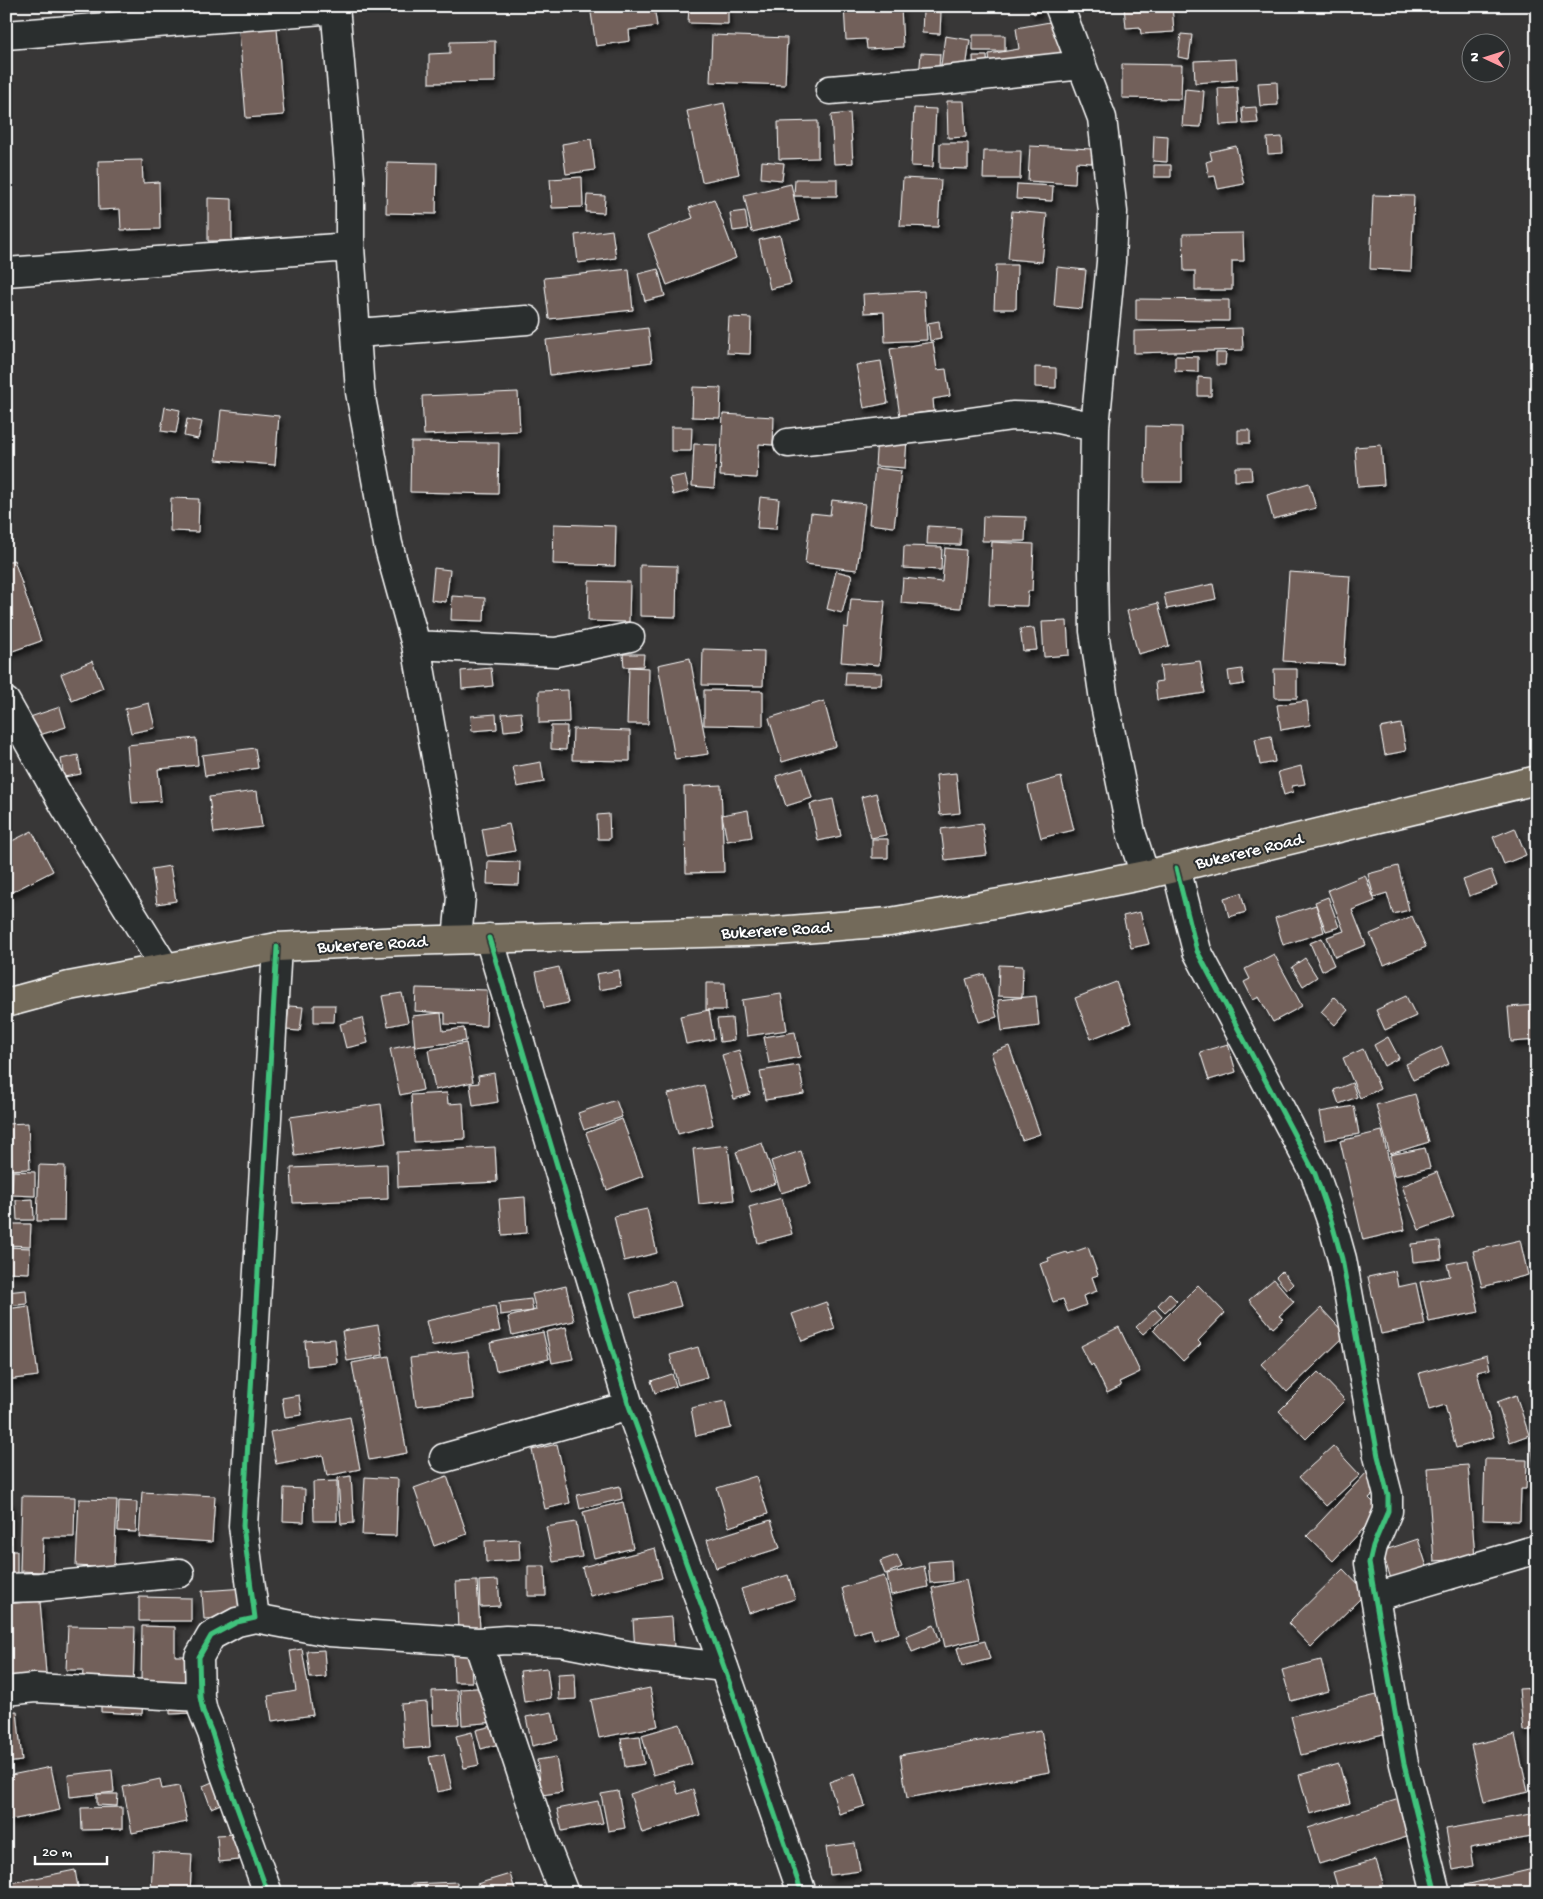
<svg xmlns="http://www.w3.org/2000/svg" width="1543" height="1899" font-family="'Gochi Hand',sans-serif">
  <defs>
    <filter id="shadow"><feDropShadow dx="3" dy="5.5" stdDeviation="2.5" flood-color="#0009"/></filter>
  </defs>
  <rect width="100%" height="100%" fill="#383737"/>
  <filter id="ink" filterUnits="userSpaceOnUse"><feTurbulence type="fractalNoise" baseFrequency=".02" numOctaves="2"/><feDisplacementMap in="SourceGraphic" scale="10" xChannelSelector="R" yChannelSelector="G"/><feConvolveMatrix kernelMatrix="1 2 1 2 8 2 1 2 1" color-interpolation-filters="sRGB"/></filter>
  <g filter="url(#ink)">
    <path fill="#72605a" stroke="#fff" filter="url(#shadow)" d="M590,6H654L657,26L629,30L630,41L596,46Z
      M689,6H728V24L688,23Z
      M844,6H901L903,47L867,49L866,39L846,40Z
      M1029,6H1045L1034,14Z
      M1124,6H1172L1174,32L1141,34L1140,27L1126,28Z
      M923,11L941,12L940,34L922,33Z
      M1061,20L1067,55L991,69L989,54L1019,49L1016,28Z
      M277,28L284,115L246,118L239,31Z
      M1181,34L1192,35L1189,59L1178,57Z
      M712,35L787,38L785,85L710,82Z
      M973,35H1005V51H973Z
      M945,36L970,40L966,69L941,65Z
      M495,41V82L429,83V54L450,53V42Z
      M921,53L940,54L938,79L919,77Z
      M973,56H987L988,74H974Z
      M1236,59L1237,80L1195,83L1194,61Z
      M1122,64L1182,65L1181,99L1122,98Z
      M1277,82L1278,105L1260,106L1258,83Z
      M1237,87L1239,124L1220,125L1218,88Z
      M1185,89L1204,91L1201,127L1182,126Z
      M947,101H964L966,137L948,138Z
      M724,103L739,174L702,182L687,111Z
      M1256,107L1258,123L1243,124L1242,108Z
      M914,108L936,109L933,167L911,166Z
      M850,113L853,163L834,164L831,115Z
      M818,121V158L779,159L778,122Z
      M1154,135L1168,136L1167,162L1153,161Z
      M1282,137L1283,153L1268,154L1267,138Z
      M591,139L595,170L566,174L562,144Z
      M940,143H968V169L940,168Z
      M1030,146L1092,149V163L1076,162L1075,184L1028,181Z
      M1236,146L1244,184L1218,189L1215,176L1209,177L1206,162L1212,160L1210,152Z
      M984,151H1021L1020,179H983Z
      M142,160L143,183L159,182L160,229L121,230L120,209L99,210L98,161Z
      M762,161L784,163L782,180L761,178Z
      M387,162L437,163L436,214L386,213Z
      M1154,165H1171V177H1154Z
      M582,177L583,207L552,208L550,179Z
      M903,178L941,180L938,227L900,226Z
      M795,179H837V196H794Z
      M791,184L799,221L752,232L744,195Z
      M1017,184L1053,186L1052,201L1016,199Z
      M587,195L605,196L604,213L586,212Z
      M1373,195L1414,196L1411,271L1370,269Z
      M208,198L232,199V241H208Z
      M714,199L736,258L667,285L648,235L693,218L689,208Z
      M745,211L748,229L733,231L730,213Z
      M1012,211L1047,214L1042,262L1008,259Z
      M612,230L616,258L578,263L575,235Z
      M1243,233L1244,261H1232V290H1195V271H1184L1183,234Z
      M780,235L791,284L770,289L759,240Z
      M996,265H1017L1016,309H994Z
      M1057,267L1086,270L1082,309L1054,306Z
      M629,269L633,310L549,319L544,278Z
      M658,269L665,296L645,301L638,274Z
      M924,291L927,340L885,342L884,312L864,313L863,294Z
      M1136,299L1229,300V321L1136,320Z
      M729,317L751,318L750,354L727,353Z
      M939,321L941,339L930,341L928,323Z
      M648,328L652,362L550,375L546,340Z
      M1242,328L1243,350L1134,353V331Z
      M933,342L937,370L946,369L950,396L933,399L934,411L900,416L890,349Z
      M1216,353H1226L1225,365H1216Z
      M1175,356L1198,357V372L1175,371Z
      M881,361L888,403L864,408L856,365Z
      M1035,367L1056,368V388L1035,387Z
      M1198,377L1211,378V396H1198Z
      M693,387L721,388L720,418L692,417Z
      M518,392L520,431L424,435L422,396Z
      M165,407L180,410L176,433L161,431Z
      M221,410L279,416L275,465L216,460Z
      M723,414L774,417L773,445L759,444L757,478L720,476Z
      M187,419L202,422L198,439L184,436Z
      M1146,426L1182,427V482H1145Z
      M671,427H692L691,451H671Z
      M1238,430H1250V443H1238Z
      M877,437L907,439L905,468L875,466Z
      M411,442L499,443L498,494L410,492Z
      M694,444L717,445L714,488L692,486Z
      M1381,445L1384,485L1358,487L1355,447Z
      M1235,467H1251L1252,480L1235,481Z
      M875,468L901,471L894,527L869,524Z
      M685,475L689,491L673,495L669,478Z
      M1309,483L1316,508L1273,519L1267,495Z
      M760,497L779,499L776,529L757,528Z
      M171,498L199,499L198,532L170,531Z
      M832,500L865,504L857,570L805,564L811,513L830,515Z
      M983,516L1026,517L1025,541H982Z
      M554,524L616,526L615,566L553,564Z
      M928,526L961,528L960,545L927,544Z
      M992,542L1034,544L1032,591H1028L1027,606L989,605Z
      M904,546L942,547L941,570L903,568Z
      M945,548L966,550L961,608L901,603L903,578L942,582Z
      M14,560L41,641L7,653L6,562Z
      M640,565L677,566L676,617L640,616Z
      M434,568L450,570L446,602L431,600Z
      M836,571L852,575L842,613L827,609Z
      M1289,572L1350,576L1344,665L1283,661Z
      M589,581L630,582L629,622L588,621Z
      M1213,584L1216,599L1167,609L1164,594Z
      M452,596L485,598L484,621L451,620Z
      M851,599L885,601L879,665L841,662L844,627L848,628Z
      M1158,603L1169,646L1138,654L1127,611Z
      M1067,621L1069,655L1044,657L1042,622Z
      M1034,628L1037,650L1023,651L1020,629Z
      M703,649L764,651L763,686L702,685Z
      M623,654H644L643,666L624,667Z
      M690,658L708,754L675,759L658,665Z
      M92,661L103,688L72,701L61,674Z
      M1200,661L1205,693L1157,700L1155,682L1162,681L1160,666Z
      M629,667L649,668L648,724H627Z
      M491,668L493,686L462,689L461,671Z
      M1242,669L1244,684L1230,686L1228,671Z
      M1274,669H1297V698H1275Z
      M846,672L882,673L881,685H845Z
      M568,690L569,722L539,723V691Z
      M704,690L763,691V726L704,725Z
      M824,701L836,746L782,762L769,718Z
      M1307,701L1310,725L1281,730L1277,705Z
      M149,703L155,728L131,733L125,709Z
      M60,707L66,727L36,736L30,717Z
      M521,712L523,729L504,731L502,714Z
      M496,714L497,729L472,731L471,716Z
      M1401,724L1406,751L1385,755L1380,728Z
      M551,726H567L566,750L551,749Z
      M573,729L630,731V761L572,760Z
      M1271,736L1275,762L1260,765L1255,739Z
      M196,738L198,765L158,769L161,801L132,803L127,745Z
      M255,748L258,768L205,776L202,755Z
      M78,755L81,774L64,777L61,759Z
      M541,762L544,782L517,787L513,767Z
      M1301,766L1305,784L1292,786L1293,792L1284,795L1278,772Z
      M803,768L812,798L786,806L776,776Z
      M956,773L960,813L940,815L936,775Z
      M1061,777L1074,830L1041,838L1028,786Z
      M721,785L724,872L686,873L684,787Z
      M257,791L262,827L214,833L209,797Z
      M876,793L886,835L871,838L861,797Z
      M833,799L841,836L818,841L810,804Z
      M748,810L752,837L727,841L722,815Z
      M609,814L610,839H598L597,815Z
      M982,823L987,855L945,860L941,829Z
      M509,824L515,851L487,856L482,829Z
      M1515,828L1526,855L1504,864L1493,837Z
      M32,831L53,871L8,894L6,891V844Z
      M872,839H888V858H872Z
      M488,861L520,862L519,885L487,884Z
      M170,866L176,901L157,904L152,869Z
      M1398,866L1409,910L1393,914L1387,893L1374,897L1368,874Z
      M1491,870L1497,886L1469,896L1463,880Z
      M1365,875L1375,901L1352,910L1366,945L1335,957L1327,937L1344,931L1328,890Z
      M1241,893L1246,912L1229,917L1224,898Z
      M1328,897L1339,927L1326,931L1315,902Z
      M1316,905L1324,932L1283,945L1275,918Z
      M1140,912L1149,944L1131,948L1123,916Z
      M1412,916L1426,947L1384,965L1370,934Z
      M1322,938L1334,965L1322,971L1310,943Z
      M1274,954L1302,1006L1273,1022L1259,997L1253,1000L1244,982L1250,979L1245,969Z
      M1305,958L1317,977L1303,986L1292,967Z
      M999,965L1023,966L1022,997L998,996Z
      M559,967L568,1003L544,1008L536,972Z
      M619,970L621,986L599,990L596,974Z
      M984,974L997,1017L979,1022L966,979Z
      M1116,982L1131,1023L1091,1039L1075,998Z
      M706,983H725L726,1010H706Z
      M416,988L487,990L486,1026L445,1024V1013L415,1011Z
      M402,993L408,1022L388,1026L382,996Z
      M781,994L787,1030L747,1036L742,1000Z
      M1036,996L1039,1026L1002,1031L998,1000Z
      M1406,996L1416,1016L1385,1030L1376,1010Z
      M1334,997L1348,1010L1335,1025L1321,1012Z
      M314,1005H335L334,1022H314Z
      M1537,1005V1040L1511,1042L1508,1007Z
      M289,1006L303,1007L300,1031L286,1030Z
      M709,1010L714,1039L686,1044L680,1016Z
      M441,1013L443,1031L464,1028L466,1041L415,1047L412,1016Z
      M362,1018L368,1043L346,1048L340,1024Z
      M732,1018L734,1040L720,1042L717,1019Z
      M795,1032L800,1057L769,1063L764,1037Z
      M1388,1037L1399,1058L1384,1066L1374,1045Z
      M466,1043L473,1082L435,1090L428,1050Z
      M414,1044L423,1090L400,1095L390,1049Z
      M1228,1044L1236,1072L1209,1080L1200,1052Z
      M1009,1046L1040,1134L1022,1140L991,1053Z
      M1442,1047L1449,1064L1413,1080L1406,1064Z
      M1363,1049L1380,1089L1360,1098L1343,1058Z
      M739,1050L750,1094L734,1099L722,1055Z
      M799,1065L804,1094L765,1100L760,1071Z
      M494,1073L498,1102L473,1106L470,1084L479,1083L478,1076Z
      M1537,1077V1104H1536L1533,1078Z
      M1352,1083L1357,1097L1339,1104L1334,1090Z
      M704,1085L713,1125L678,1134L668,1094Z
      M447,1093L448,1104L463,1103L465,1139L414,1142L411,1095Z
      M1415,1094L1429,1142L1390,1154L1376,1105Z
      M616,1100L622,1117L584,1130L578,1113Z
      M381,1104L386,1143L295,1156L290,1117Z
      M1354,1106L1359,1134L1325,1140L1320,1112Z
      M622,1119L643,1176L607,1190L586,1133Z
      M28,1123L30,1169L6,1170V1124Z
      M1382,1131L1405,1230L1363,1240L1340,1141Z
      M762,1143L776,1183L750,1192L736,1152Z
      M728,1145L734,1200L699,1204L693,1149Z
      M495,1147L497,1182L398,1187L397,1152Z
      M1425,1148L1430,1168L1394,1176L1390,1155Z
      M801,1151L811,1184L781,1193L771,1161Z
      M387,1164L388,1199L293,1203L291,1168Z
      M39,1165L65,1166L64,1221H37Z
      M13,1171L35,1172V1196L12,1195Z
      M1437,1172L1454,1217L1419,1230L1402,1186Z
      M525,1197L527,1233L502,1235L499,1199Z
      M782,1198L792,1234L758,1243L749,1207Z
      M33,1199L34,1220H17L16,1200Z
      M647,1209L657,1253L624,1261L614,1216Z
      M6,1224H31L30,1246L6,1245Z
      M1520,1240L1528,1275L1482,1287L1473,1251Z
      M1440,1241L1442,1259L1413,1262L1411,1244Z
      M6,1247L30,1248L29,1273L6,1272Z
      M1088,1247L1098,1275L1092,1277L1097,1291L1083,1296L1086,1305L1068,1312L1063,1299L1053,1302L1040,1264L1049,1261L1048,1258L1067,1252L1068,1254Z
      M1468,1260L1479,1312L1429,1322L1420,1282L1450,1276L1447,1264Z
      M1282,1271L1293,1284L1287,1290L1276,1277Z
      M1395,1271L1398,1287L1416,1283L1425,1325L1381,1334L1368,1277Z
      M1274,1279L1294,1302L1279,1316L1283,1319L1273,1328L1249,1300Z
      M674,1281L681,1306L636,1317L630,1293Z
      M1198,1285L1225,1313L1198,1341L1201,1344L1183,1361L1153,1330Z
      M566,1286L574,1321L512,1335L508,1317L536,1310L532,1294Z
      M26,1290L27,1304L6,1306V1292Z
      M1169,1293L1177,1301L1165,1312L1158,1305Z
      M531,1299L533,1311L500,1315L499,1303Z
      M826,1302L835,1329L802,1341L792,1314Z
      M29,1306L38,1376L6,1380V1309Z
      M495,1306L500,1331L432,1346L426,1321Z
      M1321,1308L1346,1335L1287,1392L1261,1364Z
      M1155,1309L1162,1317L1143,1334L1136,1327Z
      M378,1325L383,1355L347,1361L342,1331Z
      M566,1327L573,1359L552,1363L546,1332Z
      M1119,1327L1140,1372L1119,1382L1121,1386L1107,1393L1093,1364L1091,1366L1081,1346Z
      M543,1332L549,1359L496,1371L490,1343Z
      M335,1339L337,1363L307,1366L305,1341Z
      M698,1347L707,1377L678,1385L670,1355Z
      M468,1351L474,1399L416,1406L410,1358Z
      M1487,1355L1490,1369L1477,1372L1494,1437L1456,1448L1445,1405L1429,1410L1419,1373Z
      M389,1356L407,1453L369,1460L352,1363Z
      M1318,1372L1345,1400L1306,1439L1279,1411Z
      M672,1374L676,1386L655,1393L651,1381Z
      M299,1395L302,1415L285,1417L282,1398Z
      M1516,1395L1529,1435L1510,1442L1497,1402Z
      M725,1401L731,1428L696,1436L691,1408Z
      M350,1417L360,1469L327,1476L323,1455L276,1464L270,1432Z
      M1531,1442H1537V1487Z
      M557,1444L570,1503L545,1509L532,1450Z
      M1333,1446L1360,1475L1326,1506L1299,1477Z
      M1485,1459L1527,1460L1526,1489H1521L1520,1521L1483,1520Z
      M1468,1465L1475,1558L1434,1561L1427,1468Z
      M1368,1471L1383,1485L1369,1498L1381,1510L1333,1561L1307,1536Z
      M351,1476L354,1523L341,1524L338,1478Z
      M447,1476L467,1534L434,1546L414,1488Z
      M756,1476L768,1514L729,1527L717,1488Z
      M365,1477L398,1479L396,1536L362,1535Z
      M337,1481V1521H314L313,1482Z
      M620,1486L622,1499L580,1509L577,1495Z
      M284,1488L305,1489L304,1522L283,1521Z
      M142,1492L215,1496L212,1542L139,1537Z
      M22,1496L75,1497L74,1537H43L42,1572L20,1571Z
      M79,1499L117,1500L114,1568L76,1566Z
      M6,1501H11V1544H6Z
      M119,1501L137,1502L136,1532L118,1531Z
      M623,1502L633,1548L594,1558L583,1512Z
      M771,1520L780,1548L716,1568L707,1540Z
      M576,1522L582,1557L553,1562L546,1527Z
      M519,1539L520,1560L486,1562L485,1541Z
      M1418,1539L1427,1567L1391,1579L1382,1551Z
      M655,1548L662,1578L590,1596L582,1567Z
      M6,1551H17V1581H6Z
      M897,1555L902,1567L885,1574L880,1561Z
      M951,1560L952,1581L930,1583L928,1562Z
      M528,1566H545L546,1596H528Z
      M924,1566L928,1587L891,1595L887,1574Z
      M1343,1569L1366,1593L1311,1647L1288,1623Z
      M788,1575L795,1599L749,1613L741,1589Z
      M884,1576L899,1633L874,1640L871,1629L854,1634L842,1588Z
      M498,1580L500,1606L480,1607L479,1581Z
      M966,1580L979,1639L945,1647L932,1588Z
      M477,1581L480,1629L458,1630L456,1582Z
      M245,1588L246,1617L204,1619L202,1591Z
      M139,1597L191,1598V1621H139Z
      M40,1601L47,1685L6,1688V1604Z
      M672,1617L674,1648L635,1651L633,1620Z
      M934,1625L940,1641L912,1652L906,1636Z
      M68,1626L135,1627L133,1689L82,1687L83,1670H66Z
      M142,1626L175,1627V1656H190L189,1682L141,1681Z
      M985,1641L990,1659L962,1666L957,1648Z
      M302,1649L313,1715L272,1721L268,1696L296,1691L290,1651Z
      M324,1650L326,1677L310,1678L307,1651Z
      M470,1652L472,1682H454L453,1653Z
      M1321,1660L1329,1691L1291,1701L1282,1670Z
      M547,1668L551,1698L524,1702L520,1671Z
      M575,1673L576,1699L559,1700L558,1674Z
      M493,1687L495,1722L462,1725L460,1689Z
      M650,1688L658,1726L599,1738L591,1700Z
      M1537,1688V1729L1523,1731L1519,1689Z
      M458,1690L459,1724L433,1725L432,1691Z
      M1381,1694L1391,1732L1301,1755L1291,1716Z
      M101,1697L143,1699L142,1714L101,1712Z
      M195,1701V1713L170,1714V1702Z
      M427,1702L430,1747L404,1749L401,1704Z
      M17,1711L22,1761L6,1763V1712Z
      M552,1712L558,1740L532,1746L526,1717Z
      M501,1724L506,1742L481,1749L476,1730Z
      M680,1724L692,1764L653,1775L642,1735Z
      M1041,1730L1049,1772L907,1798L900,1755Z
      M472,1732L479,1765L464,1768L456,1736Z
      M1515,1735L1528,1792L1484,1802L1471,1745Z
      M640,1736L644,1764L625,1767L621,1738Z
      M444,1754L452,1789L437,1792L429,1757Z
      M556,1757L562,1792L542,1795L537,1760Z
      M1339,1764L1350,1803L1310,1814L1299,1775Z
      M51,1767L60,1810L6,1821V1776Z
      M112,1770L114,1792L70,1797L68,1775Z
      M855,1773L865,1806L839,1814L829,1782Z
      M160,1779L162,1789L179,1786L187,1822L132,1833L123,1787Z
      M217,1780L225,1802L211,1808L203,1786Z
      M674,1780L678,1794L693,1789L700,1815L642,1833L630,1794Z
      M618,1791L625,1828L608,1831L601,1794Z
      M97,1794H118L117,1806L97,1805Z
      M1399,1799L1410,1836L1319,1864L1308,1828Z
      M598,1801L603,1823L562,1831L557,1809Z
      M122,1807V1829L82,1830L81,1808Z
      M1537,1813V1836L1470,1848L1473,1866L1453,1870L1446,1829Z
      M237,1834L239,1860L219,1862L217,1835Z
      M855,1843L860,1871L830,1875L826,1847Z
      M153,1852L192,1854L190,1893H151Z
      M1376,1860L1386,1893H1336L1339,1892L1333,1872Z
      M1537,1868V1893H1462L1461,1886Z
      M75,1870L79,1893H6V1884Z
      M510,1874L516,1893H479L477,1884Z
      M457,1882V1893H412L411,1884Z"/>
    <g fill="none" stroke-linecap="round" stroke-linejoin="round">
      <defs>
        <path id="minor" d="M335,6L350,178V247L360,392L388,544L416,645L461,897L457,939
          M1059,6L1102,118L1113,212L1111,262L1095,427L1093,570L1094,631L1104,700L1131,832L1145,875
          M6,35L335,9
          M830,90L946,80L1082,65
          M6,272L350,247
          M357,333L527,320
          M788,443L956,424L1012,416L1049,417L1095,427
          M416,645L556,652L630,637
          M6,702L64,805L166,969
          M1176,868L1197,951L1315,1174L1331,1220L1342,1259L1378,1456L1388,1495V1511L1373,1546L1369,1563L1404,1764L1436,1893
          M489,938L629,1406L724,1667L802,1893
          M444,1458L629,1406
          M6,1588L40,1587L180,1573
          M1375,1597L1537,1549
          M255,1618L329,1632L478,1642L506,1640L561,1642L637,1657L724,1667
          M478,1642L547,1850L564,1893
          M6,1691L35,1688L200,1697
          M268,1893L224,1772L212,1733L203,1711L200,1697L199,1657L211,1636L237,1622L255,1618L243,1526L277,947"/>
        <path id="major" d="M6,1003L69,986L277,947L403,941L777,931L890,922L1034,897L1145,875L1537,780"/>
      </defs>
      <use href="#minor" stroke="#fff" stroke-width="31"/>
      <use href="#major" stroke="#fff" stroke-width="31"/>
      <use href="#minor" stroke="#2a2d2e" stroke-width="28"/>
      <use href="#major" stroke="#736b5a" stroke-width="28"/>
      <defs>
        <path id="cycleway" d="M1176,868L1197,951L1315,1174L1331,1220L1342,1259L1378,1456L1388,1495V1511L1373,1546L1369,1563L1404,1764L1436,1893
          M489,938L629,1406L724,1667L802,1893
          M268,1893L224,1772L212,1733L203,1711L200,1697L199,1657L211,1636L237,1622L255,1618L243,1526L277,947"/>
      </defs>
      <use href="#cycleway" stroke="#2a2d2e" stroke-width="8"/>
      <use href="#cycleway" stroke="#40c37c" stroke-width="5"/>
    </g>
  </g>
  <g text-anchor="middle" stroke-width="4" stroke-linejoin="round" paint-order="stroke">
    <g font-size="18" fill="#fff" stroke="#2a2d2e">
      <text transform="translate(1249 850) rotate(-13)" y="6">Bukerere Road</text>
      <text transform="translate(776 929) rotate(-3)" y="6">Bukerere Road</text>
      <text transform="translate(372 943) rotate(-3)" y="6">Bukerere Road</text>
    </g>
  </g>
  <rect width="1543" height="1899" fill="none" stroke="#2a2d2e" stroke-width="25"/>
  <rect x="12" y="12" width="1518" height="1874" fill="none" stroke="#fff" stroke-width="2" filter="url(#ink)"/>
  <g transform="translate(1486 58) rotate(274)"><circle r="24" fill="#2a2d2e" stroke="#7f8182"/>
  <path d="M0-4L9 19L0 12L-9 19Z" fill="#ff9aa2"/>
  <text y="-8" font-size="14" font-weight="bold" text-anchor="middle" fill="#ffffff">N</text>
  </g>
  <path d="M35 1856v8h72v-8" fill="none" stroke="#ffffff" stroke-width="2.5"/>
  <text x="42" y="1856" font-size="15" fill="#ffffff" stroke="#2a2d2e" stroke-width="4" paint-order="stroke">20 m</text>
</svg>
